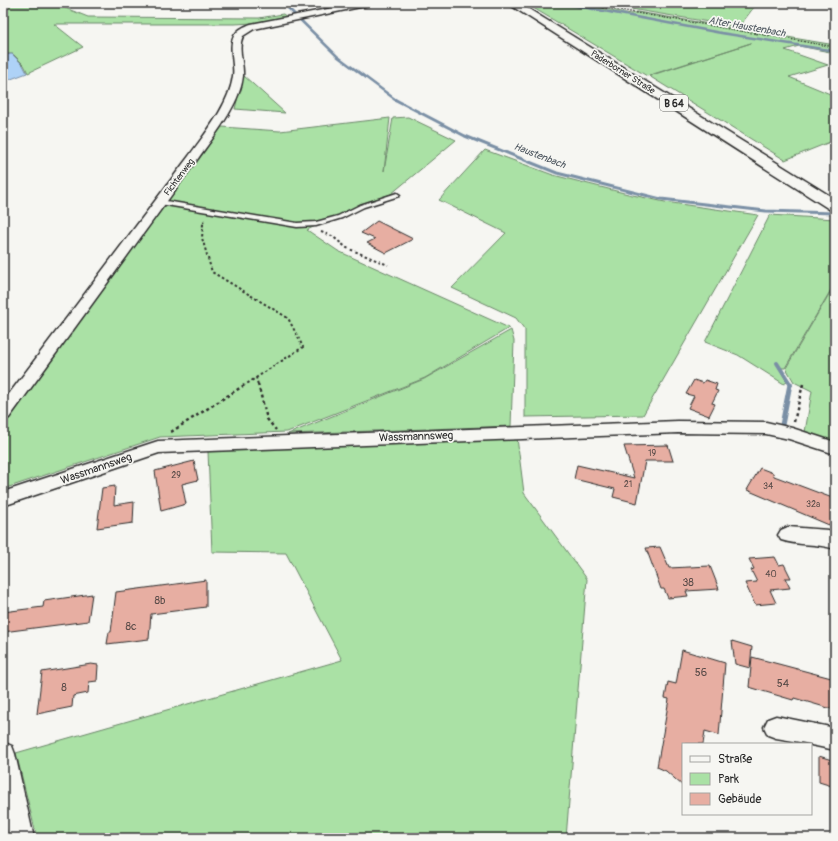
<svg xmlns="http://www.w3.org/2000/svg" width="838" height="841" font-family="Pangolin,sans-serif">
  <rect width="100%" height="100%" fill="#f6f6f2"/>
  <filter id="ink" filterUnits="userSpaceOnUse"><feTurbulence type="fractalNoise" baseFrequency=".025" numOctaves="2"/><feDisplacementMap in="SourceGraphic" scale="8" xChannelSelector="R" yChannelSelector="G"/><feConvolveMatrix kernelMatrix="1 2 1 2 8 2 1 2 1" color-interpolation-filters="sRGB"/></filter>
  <g filter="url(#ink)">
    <path fill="#aae1a5" stroke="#6a8668" d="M3,3H53L88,17L259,18L283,14L287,17L253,23L235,24H54L83,47L28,73L24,65L13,54H3Z
      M525,3H575L631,14L637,12L835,45V53L799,46L785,50L828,65L789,77L835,96V140L785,160L649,76L751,43L647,76Z
      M635,3H711L754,7L739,27L625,8Z
      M243,75L285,113L235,109Z
      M408,117L456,140L391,194L361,205L307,230L338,251L509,328L425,378L287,432L160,437L3,489V426L222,127L280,131L390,118L384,171L393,118Z
      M485,150L553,175L628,194L665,202L758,215L643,415L525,417V330L516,318L452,288L506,233L439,200Z
      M770,215L835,219V283L785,368H779L787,382L784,384L738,355L705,342Z
      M835,284V442L805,432L812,391L794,382L786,368Z
      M511,330L514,341L511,426L288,434L424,379Z
      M517,438L524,493L587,579L566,838H37L16,753L342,660L286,553L212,552L208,451Z"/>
    <path fill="#aed2f7" stroke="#7a8fa5" d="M12,54L23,65L27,73L3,82V55Z"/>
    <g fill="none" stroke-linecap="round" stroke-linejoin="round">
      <path stroke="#7a8fa5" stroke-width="2.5" d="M283,3L337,56L396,100
        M561,3L721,33L835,51"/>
      <path stroke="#7a8fa5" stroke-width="3" d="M394,99L465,136L557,173L661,199L766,211L835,213"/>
      <path stroke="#7a8fa5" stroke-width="4" d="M777,363L791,385"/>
      <path stroke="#7a8fa5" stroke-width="5" d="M782,425L790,384"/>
    </g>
    <path fill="#e7aea2" stroke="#2b2b2b" d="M377,221L413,239L386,253L367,243L375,239L361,233Z
      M694,380L703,383L705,380L717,384L715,390L718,391L712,403L715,404L709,416L688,408L694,396L686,394Z
      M668,445L673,461H645L637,503L613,497L615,489L574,479L577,465L634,478L624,446Z
      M194,461L198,480L182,484L186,504L161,511L155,471Z
      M760,468L773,473L774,476L835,499V526L830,523L829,525L747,490Z
      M115,486L114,505L134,502L133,523L97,528L102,488Z
      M660,547L669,568L710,566L719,589L686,591L688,596L668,598L664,589H661L646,548Z
      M775,557L779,565L784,564L791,578H785L790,588L770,590L776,603L755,605L745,583L757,582L751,570L754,569L749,559Z
      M206,580V607L151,614L149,639L107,644L109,632H111L116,592Z
      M92,594L88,621L3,632V612L43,607L44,601Z
      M732,641L752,647L750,668L735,664Z
      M682,650L725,663L719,735L705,731L703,744H683V786L666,771L657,767L669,699L665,698L668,682L676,684Z
      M752,657L835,679V710L794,698L793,700L749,687Z
      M91,664L98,665L97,681L89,682L88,693L73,696L72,707L37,714L42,672Z
      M819,756L835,761V787L819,782Z"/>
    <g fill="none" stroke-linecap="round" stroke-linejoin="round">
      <defs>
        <path id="service" d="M397,193L400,195L399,196L364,207L342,218L316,226L297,227L160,204L157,202L160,200L297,223L316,222L338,216L360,205Z"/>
        <path id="minor" d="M358,3H374L370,5L254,29L243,36C237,48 244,63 243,76C240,105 213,137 197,160L9,418L3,420V402L189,156C205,134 230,103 233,76C235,64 228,47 234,36C237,30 245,26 251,24Z
          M678,421L766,422L792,428L835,442V454L789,439L766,434L678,433L159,453L3,506V492L158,441Z
          M788,527L828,530L835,533V549C817,543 799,546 781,540L778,535L781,530Z
          M776,716L835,728V750L811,745V744L776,738L768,735L764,727L768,719Z
          M3,742L12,746L15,754L34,838H8L3,813Z"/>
        <path id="primary" d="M507,3H519L835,199V211L829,209Z"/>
      </defs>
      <use href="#service" stroke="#2b2b2b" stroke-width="3"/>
      <use href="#minor" stroke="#2b2b2b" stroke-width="3"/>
      <use href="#primary" stroke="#2b2b2b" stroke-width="3"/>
      <path stroke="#2b2b2b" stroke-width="1.5" stroke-dasharray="1.5 1.5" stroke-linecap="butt" d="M579,3L835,47
        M620,7L657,3
        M615,9L628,3
        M203,225L204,219"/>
      <path stroke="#2b2b2b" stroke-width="2" stroke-dasharray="2.5 2.5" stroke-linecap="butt" d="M203,224L202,238L212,272L288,318L303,347L245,385
        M321,232L332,236L347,248L388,265
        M256,377L258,385"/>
      <path stroke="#2b2b2b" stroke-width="2.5" stroke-dasharray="3 3" stroke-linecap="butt" d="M258,384L267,419L276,430
        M794,422L803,384
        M171,432L246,384"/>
      <use href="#service" fill="#f6f6f2" fill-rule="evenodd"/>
      <use href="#minor" fill="#f6f6f2" fill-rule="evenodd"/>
      <use href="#primary" fill="#f6f6f2" fill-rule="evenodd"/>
    </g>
  </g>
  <g text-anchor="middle" stroke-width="3.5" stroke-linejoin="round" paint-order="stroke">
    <g font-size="9" fill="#2b2b2b" stroke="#f6f6f2">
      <text transform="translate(623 72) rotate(32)" y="3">Paderborner Straße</text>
      <text transform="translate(179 177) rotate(-53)" y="3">Fichtenweg</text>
    </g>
    <g font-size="9" fill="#5a4c49">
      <text x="652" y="456">19</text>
      <text x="176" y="478">29</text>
      <text x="628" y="487">21</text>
      <text x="768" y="489">34</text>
      <text x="813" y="507">32a</text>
      <text x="771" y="577">40</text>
    </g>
    <g font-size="10" font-style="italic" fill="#4c555e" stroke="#f6f6f2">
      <text transform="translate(747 26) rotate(10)" y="4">Alter Haustenbach</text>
      <text transform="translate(540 155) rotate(21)" y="4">Haustenbach</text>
    </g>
    <rect fill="#f6f6f2" stroke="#686867" stroke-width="1" x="660" y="95" width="28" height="16" rx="3"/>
    <g font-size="10" font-weight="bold" fill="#2b2b2b">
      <text x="674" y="107">B 64</text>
    </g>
    <g font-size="11" fill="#2b2b2b" stroke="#f6f6f2">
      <text transform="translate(416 436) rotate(-2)" y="4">Wassmannsweg</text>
      <text transform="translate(96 468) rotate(-19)" y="4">Wassmannsweg</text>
    </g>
    <g font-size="11" fill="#5a4c49">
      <text x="688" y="586">38</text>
      <text x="160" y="604">8b</text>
      <text x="131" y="630">8c</text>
      <text x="701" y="676">56</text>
      <text x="783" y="687">54</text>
      <text x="64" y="691">8</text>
    </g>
  </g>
  <rect width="838" height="841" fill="none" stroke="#f6f6f2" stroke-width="16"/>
  <rect x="8" y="8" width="822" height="825" fill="none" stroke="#2b2b2b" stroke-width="1.5" filter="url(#ink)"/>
  <rect x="682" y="743" width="130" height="72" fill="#f6f6f2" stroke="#a5a5a2"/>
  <rect x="690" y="756" width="20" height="6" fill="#f6f6f2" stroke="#a5a5a2"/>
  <text x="718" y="763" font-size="12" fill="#2b2b2b">Straße</text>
  <rect x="690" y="773" width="20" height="12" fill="#aae1a5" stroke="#a5a5a2"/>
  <text x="718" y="783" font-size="12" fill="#2b2b2b">Park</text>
  <rect x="690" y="793" width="20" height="12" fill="#e7aea2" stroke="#a5a5a2"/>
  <text x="718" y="803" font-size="12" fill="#2b2b2b">Gebäude</text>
</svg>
